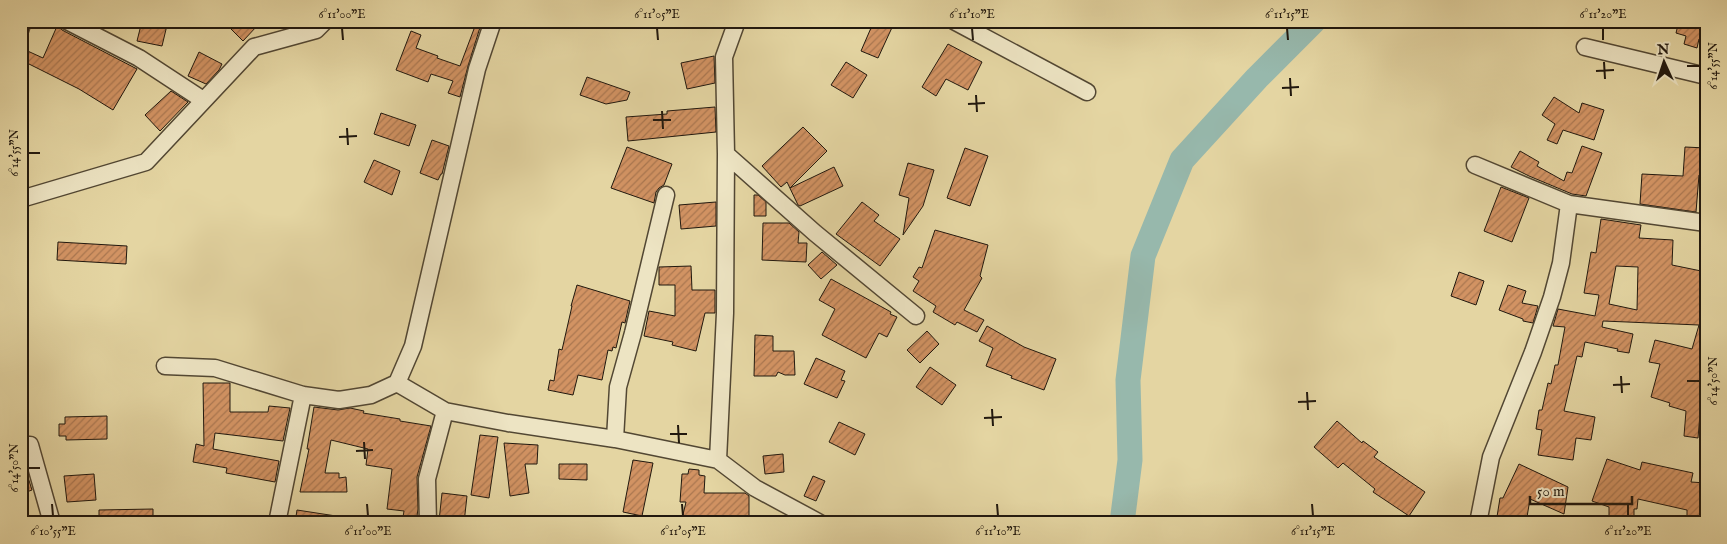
<svg xmlns="http://www.w3.org/2000/svg" width="1727" height="544" font-family="'IM FELL English',serif">
  <defs>
    <pattern id="building-hatch" width="6" height="6" patternUnits="userSpaceOnUse" patternTransform="scale(1.25)"><rect width="6" height="6" fill="#d29363"/><path d="M-1 1l2-2M0 6l6-6M5 7l2-2" fill="none" stroke="#aa7750"/></pattern>
  </defs>
  <rect width="100%" height="100%" fill="#e4d5a2"/>
  <filter id="stains"><feTurbulence type="fractalNoise" baseFrequency=".004" numOctaves="4"/><feColorMatrix values="0 0 0 0 .2 0 0 0 0 .09 0 0 0 0 .02 0 0 0 .5 -.17"/></filter>
  <radialGradient id="worn" r=".72"><stop offset=".6" stop-color="#630" stop-opacity="0"/><stop offset="1" stop-color="#630" stop-opacity=".3"/></radialGradient>
  <g fill="none" stroke-linecap="round" stroke-linejoin="round">
    <path stroke="#97b8ac" stroke-width="25" d="M1122,523L1130,460L1128,380L1143,256L1182,160L1257,78L1314,21"/>
  </g>
  <path fill="url(#building-hatch)" stroke="#21180e" fill-rule="evenodd" d="M142,21H168L162,46L137,41Z
    M223,21H252L257,26L243,41Z
    M477,21H482L468,66L460,97L448,93L453,81L431,74L428,82L396,70L411,31L421,35L416,48L438,56L437,58L460,66Z
    M874,21H895L878,58L861,51Z
    M1679,21H1706V41L1699,39L1697,48L1684,44L1686,36L1676,33Z
    M58,24L62,30L137,69L113,110L79,89L21,60V48L43,58Z
    M948,44L982,62L968,90L946,79L936,96L922,87Z
    M199,52L222,64L219,70L206,84L188,76Z
    M714,56L715,83L687,89L681,63Z
    M846,62L867,75L853,98L831,85Z
    M587,77L630,92L627,100L606,104L580,95Z
    M171,91L188,102L160,131L145,115Z
    M1554,97L1579,113L1582,103L1604,110L1594,140L1563,130L1557,144L1547,140L1555,124L1542,115Z
    M715,107L716,132L628,141L626,117L667,114V111Z
    M381,113L416,125L409,146L374,134Z
    M803,127L827,151L790,188L834,167L843,186L800,206L798,205L787,182L781,187L762,166Z
    M432,140L449,146L442,174H441L438,180L420,173Z
    M1582,146L1602,153L1586,196L1572,194L1529,176L1511,167L1520,151L1539,162L1537,166L1564,181L1567,172L1572,173Z
    M627,147L672,164L664,185L659,188L656,192L654,203L611,188Z
    M1685,147L1706,148V175H1699L1696,212L1640,204L1642,174L1683,176Z
    M965,148L988,156L970,206L947,198Z
    M374,160L400,171L392,195L364,182Z
    M908,163L934,170L923,206L903,235L909,198L899,195Z
    M1501,187L1529,198L1512,242L1484,231Z
    M754,195H758L766,202V216H754Z
    M716,202V226L681,229L679,205Z
    M862,202L879,215L874,221L900,239L880,266L836,234Z
    M1601,219L1641,225L1639,238L1673,240L1672,265L1706,272V416L1700,414L1698,438L1684,436L1686,411L1669,406L1670,403L1651,397L1660,364L1649,362L1655,340L1692,349L1699,325L1603,321L1602,327L1633,334L1629,353L1617,351L1618,349L1585,342L1582,357L1577,356L1564,411L1595,417L1591,440L1576,438L1573,460L1538,455L1542,430L1536,429L1539,410H1542L1548,383L1551,384L1555,365H1558L1565,327L1553,326L1558,309L1595,316L1599,295L1584,293L1591,252L1596,253ZM1616,266L1638,267L1637,310L1609,304Z
    M763,223H789L799,232L798,243H807L806,262L762,260Z
    M935,230L988,245L980,276L982,278L964,310L984,320L977,332L957,322L955,325L933,312L936,306L913,291L919,281L913,277L919,267L922,268Z
    M58,242L127,246L126,264L57,260Z
    M822,252L837,265L821,279L808,265Z
    M691,266L692,290H715V313H705L696,351L672,345L673,342L644,336L649,311L675,316V285H659V267Z
    M1459,272L1484,281L1476,305L1451,296Z
    M831,279L891,312L890,314L897,317L887,337L879,333L866,358L822,335L835,309L819,300Z
    M577,285L630,301L625,323L622,322L616,348L613,347L612,351L608,350L602,380L578,375L573,395L548,390L550,380L554,381L559,349L562,350L572,306H571Z
    M1508,285L1526,291L1522,303L1538,306L1533,323L1523,321V319L1499,310Z
    M987,326L1024,347L1056,359L1044,390L1011,378L1012,376L986,366L993,348L979,341Z
    M927,331L939,344L920,363L907,350Z
    M755,335L773,336V351H794L795,375H785L778,372L776,376H754Z
    M816,358L845,371L841,380L845,381L837,398L804,384Z
    M930,367L956,385L942,405L916,387Z
    M203,383H230V412H268L269,406L290,408L283,441L215,433L213,449L279,461L275,482L226,473L227,468L193,462L196,444L204,446Z
    M314,407L338,410L350,408L364,411L363,413L400,419V421L431,426L417,477L418,509L416,523H402L404,511L387,509L392,469L366,465L368,449L331,440L325,473H339V478L346,477L347,492H300L309,449H307Z
    M107,416V439L66,440V436H59V424H65V417Z
    M1337,421L1362,443L1363,441L1378,452L1374,457L1425,492L1409,516L1373,492L1375,489L1343,463L1338,468L1314,447Z
    M839,422L865,434L855,455L829,442Z
    M480,435L498,437L489,498L471,495Z
    M504,443L538,445L537,464H525L529,493L510,496Z
    M783,454L784,472L765,474L763,456Z
    M21,455L32,490L21,494Z
    M1607,459L1640,470L1642,462L1693,473L1691,482L1706,483L1704,520H1699V523H1687V510L1638,499L1637,509H1634V523H1609V507L1592,501Z
    M633,460L653,463L642,516L623,512Z
    M559,464H587V480L559,479Z
    M1519,464L1568,487L1564,514L1530,499L1526,523H1496L1500,498H1503Z
    M689,469L699,470V475L705,476L704,493H745L749,496V523H681L686,502H680L682,474H688Z
    M94,474L96,500L67,502L64,476Z
    M813,476L825,481L816,501L804,496Z
    M442,493L467,496L464,523L439,521Z
    M153,509V523H99V510Z
    M297,510L336,516V523H295Z"/>
  <g fill="none" stroke-linecap="round" stroke-linejoin="round">
    <defs>
      <path id="street" d="M67,21L139,58L203,100
        M954,21L1087,92
        M21,28L22,21
        M1585,47L1706,76
        M726,154L815,233L916,316
        M1475,165L1569,204L1706,223
        M21,199L146,162L254,47L316,30L325,21
        M165,366L215,368L303,395L339,400L371,395L397,383L413,346L477,69L493,21
        M397,383L445,411L508,423L615,439L718,460L725,313L726,154L724,57L737,21
        M615,439L618,387L633,333L666,195
        M21,445H30L52,523
        M718,460L755,488L820,523
        M277,523L303,395
        M428,523L427,479L445,411
        M1478,523L1491,457L1533,352L1552,297L1561,263L1569,204"/>
    </defs>
    <use href="#street" stroke="#524733" stroke-width="19"/>
    <use href="#street" stroke="#ede4c3" stroke-width="16"/>
  </g>
  <path fill="none" stroke="#21180e" stroke-width="2" d="M342,28L343,40M657,28L658,40M972,28L973,40M1287,28L1288,40M1603,28V40M1604,62L1605,79M1687,66H1700M1596,71L1614,70M1290,78L1291,96M1282,88L1299,87M976,95L977,112M968,104L985,103M662,111L663,129M653,120H671M347,128L348,145M339,137L357,136M28,153H40M1621,376L1622,393M1687,381H1700M1613,385L1630,384M1307,392L1308,410M1298,402L1316,401M992,409L993,426M984,418L1002,417M678,425L679,443M670,434H687M364,442L365,459M356,451L373,450M28,468H40M52,504L53,516M367,504L368,516M682,504L683,516M997,504L998,516M1312,504L1313,516M1628,504V516"/>
  <rect width="1727" height="544" fill="none" stroke="#e4d5a2" stroke-width="55"/>
  <g transform="translate(1664 62) rotate(357)" stroke="#ede4c3" stroke-width="4" paint-order="stroke">
  <path d="M0-4L9 19L0 12L-9 19Z" fill="#21180e"/>
  <text y="-8" font-size="14" font-weight="bold" text-anchor="middle" fill="#21180e">N</text>
  </g>
  <path d="M1530 496v8h102v-8" fill="none" stroke="#21180e" stroke-width="2.5"/>
  <text x="1537" y="496" font-size="15" fill="#21180e" stroke="#ede4c3" stroke-width="4" paint-order="stroke">50 m</text>
  <rect x="28" y="28" width="1672" height="488" fill="none" stroke="#21180e" stroke-width="2"/>
  <g font-size="12" text-anchor="middle" fill="#21180e">
    <text x="342" y="18">6°11'00"E</text>
    <text x="657" y="18">6°11'05"E</text>
    <text x="972" y="18">6°11'10"E</text>
    <text x="1287" y="18">6°11'15"E</text>
    <text x="1603" y="18">6°11'20"E</text>
    <text transform="translate(1713 66) rotate(-90)" y="4">6°14'55"N</text>
    <text transform="translate(14 153) rotate(-90)" y="4">6°14'55"N</text>
    <text transform="translate(1713 381) rotate(-90)" y="4">6°14'50"N</text>
    <text transform="translate(14 468) rotate(-90)" y="4">6°14'50"N</text>
    <text x="53" y="535">6°10'55"E</text>
    <text x="368" y="535">6°11'00"E</text>
    <text x="683" y="535">6°11'05"E</text>
    <text x="998" y="535">6°11'10"E</text>
    <text x="1313" y="535">6°11'15"E</text>
    <text x="1628" y="535">6°11'20"E</text>
  </g>
  <rect width="100%" height="100%" filter="url(#stains)"/>
  <rect width="100%" height="100%" fill="url(#worn)"/>
</svg>
